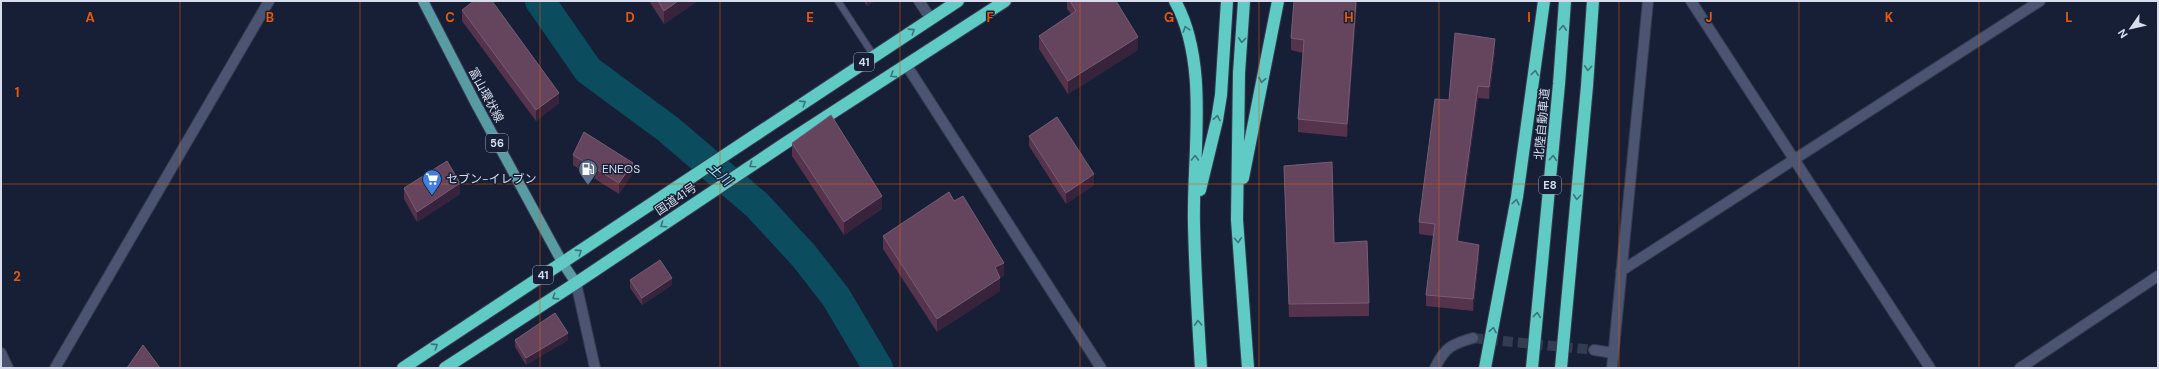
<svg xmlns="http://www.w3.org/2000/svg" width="2159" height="369" font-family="'DM Sans','Noto Sans JP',sans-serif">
  <rect width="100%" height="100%" fill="#171f36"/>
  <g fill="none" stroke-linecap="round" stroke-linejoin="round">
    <path stroke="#0b4c5f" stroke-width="30" d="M540,1L588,70L668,129L757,205L804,256L836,297L878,368"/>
    <path stroke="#343c51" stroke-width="10" stroke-dasharray="10 5" stroke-linecap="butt" d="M1473,338L1594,350"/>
    <defs>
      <path id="lane" d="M838,1L874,56"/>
      <path id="street" d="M919,1L931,19
        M1691,1L1930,368
        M907,66L1101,368
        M1621,271L2040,1
        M576,283L595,368
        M1594,350L1613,353
        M1,353L8,368
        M55,368L269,1
        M1435,368C1445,347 1452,344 1473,338
        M1612,368L1648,1
        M2020,368L2158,276"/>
      <path id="primary" d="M423,1L475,102L562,262L576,283"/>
      <path id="highway" d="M1175,1C1210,64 1192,155 1194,225C1195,273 1198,321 1201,368
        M1244,1L1239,73L1237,220L1248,368
        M1243,178L1278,1
        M1200,190L1217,120L1221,95L1227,1
        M403,368L958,1
        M445,368L576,283L784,144L1005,1
        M1485,368L1517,197L1544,1
        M1532,368L1559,84L1565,1
        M1561,368L1587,86L1593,1"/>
    </defs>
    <use href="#lane" stroke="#373b4f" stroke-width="8"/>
    <use href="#street" stroke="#373b4f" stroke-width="12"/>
    <use href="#primary" stroke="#373b4f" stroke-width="12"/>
    <use href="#highway" stroke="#373b4f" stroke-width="14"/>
    <use href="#lane" stroke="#4b5571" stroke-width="6"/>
    <use href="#street" stroke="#4b5571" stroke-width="10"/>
    <use href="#primary" stroke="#589ba3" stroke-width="10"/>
    <use href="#highway" stroke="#60cac4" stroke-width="12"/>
  </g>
  <path fill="#56334c" d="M649,1H698L664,24Z
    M864,1H875L867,6Z
    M1067,1H1116L1138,50L1068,94L1039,49V36L1071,14L1067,9Z
    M1357,1L1347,137L1298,132V119L1303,53L1291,50V38Z
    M462,10L559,103L536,121L462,21Z
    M1495,51L1489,99L1478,98L1458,242L1479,257L1473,311L1426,306V295L1433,236L1419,234V222L1449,100Z
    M1029,136L1094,185L1066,204L1029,146Z
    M792,143L882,209L844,235L792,156Z
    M573,155L633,173L619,194L573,165Z
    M1284,166L1334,243L1369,303V316L1289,317Z
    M404,188L460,194L417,222L404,199Z
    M883,236L1004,276L1000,277V291L937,332L883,249Z
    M630,280L672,285L642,305L630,288Z
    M515,340H568L526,365L515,347Z"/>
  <path fill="#37233c" d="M678,1H698L664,24V11Z
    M867,1H875L867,6Z
    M1356,1H1357L1347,137V124Z
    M1138,37V50L1068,94V81Z
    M1495,39V51L1489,99V87Z
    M1478,86V98L1457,253V241Z
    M559,93V103L536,121V110Z
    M633,163V173L619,194V183Z
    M1094,174V185L1066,204V193Z
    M460,183V194L417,222V212Z
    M882,196V209L844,235V222Z
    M1479,245V257L1473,311V299Z
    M1004,263V276L995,280V267Z
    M672,278V285L642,305V298Z
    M1000,278V291L937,332V319Z
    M568,333V340L526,365V358Z"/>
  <path fill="#64455d" stroke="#765d74" d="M474,1H492L559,93L536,110L462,10Z
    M658,1H678L664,11Z
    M1070,1H1116L1138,37L1068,81L1039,36L1076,11Z
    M1294,1H1356L1347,124L1298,119L1304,40L1291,38Z
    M1455,33L1495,39L1489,87L1478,86L1457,241L1479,245L1473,299L1426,295L1435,224L1419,222L1435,99L1449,100Z
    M831,115L882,196L844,222L792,143Z
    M1057,117L1094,174L1066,193L1029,136Z
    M584,132L633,163L619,183L573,155Z
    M447,161L460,183L417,212L404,188Z
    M1332,162L1334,243L1367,241L1369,303L1289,304L1284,166Z
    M949,192L954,201L963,196L1004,263L995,267L1000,278L937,319L883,236Z
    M660,260L672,278L642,298L630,280Z
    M555,313L568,333L526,358L515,340Z
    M143,345L160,368H127Z"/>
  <defs><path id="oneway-chevron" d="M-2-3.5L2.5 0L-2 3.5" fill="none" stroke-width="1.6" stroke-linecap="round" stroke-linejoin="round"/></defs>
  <g stroke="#3c747d">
    <use href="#oneway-chevron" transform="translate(1563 28) rotate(-86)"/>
    <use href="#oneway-chevron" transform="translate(1186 29) rotate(-107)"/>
    <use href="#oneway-chevron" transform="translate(912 31) rotate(-33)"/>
    <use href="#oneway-chevron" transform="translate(1242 40) rotate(94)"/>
    <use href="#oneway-chevron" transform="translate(1588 68) rotate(94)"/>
    <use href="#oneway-chevron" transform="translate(1535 73) rotate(-83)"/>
    <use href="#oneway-chevron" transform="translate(893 75) rotate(148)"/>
    <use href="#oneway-chevron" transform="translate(1262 80) rotate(101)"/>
    <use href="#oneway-chevron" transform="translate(803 103) rotate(-33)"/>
    <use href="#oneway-chevron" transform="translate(1217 118) rotate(-79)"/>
    <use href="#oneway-chevron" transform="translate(1195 158) rotate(-89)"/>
    <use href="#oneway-chevron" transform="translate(1553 158) rotate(-85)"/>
    <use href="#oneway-chevron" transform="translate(752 165) rotate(146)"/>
    <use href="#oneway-chevron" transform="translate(1577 197) rotate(95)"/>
    <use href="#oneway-chevron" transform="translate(1516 202) rotate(-80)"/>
    <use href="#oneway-chevron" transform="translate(663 225) rotate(146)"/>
    <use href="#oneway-chevron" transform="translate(1238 240) rotate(86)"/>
    <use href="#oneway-chevron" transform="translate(579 252) rotate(-33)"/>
    <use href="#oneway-chevron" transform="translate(555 297) rotate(147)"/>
    <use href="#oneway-chevron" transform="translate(1537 315) rotate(-84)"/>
    <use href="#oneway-chevron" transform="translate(1198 323) rotate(-93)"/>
    <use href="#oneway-chevron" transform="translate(1493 330) rotate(-79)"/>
    <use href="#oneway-chevron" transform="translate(435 346) rotate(-33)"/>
  </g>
  <path fill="none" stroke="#e8590c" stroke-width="1" stroke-opacity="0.55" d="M180,1V368M360,1V368M540,1V368M720,1V368M900,1V368M1080,1V368M1259,1V368M1439,1V368M1619,1V368M1799,1V368M1979,1V368M1,184H2158"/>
  <defs>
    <symbol id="fuel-pin" viewBox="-11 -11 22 30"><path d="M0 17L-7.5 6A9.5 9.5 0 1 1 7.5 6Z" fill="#5c6f8a" stroke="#171f36"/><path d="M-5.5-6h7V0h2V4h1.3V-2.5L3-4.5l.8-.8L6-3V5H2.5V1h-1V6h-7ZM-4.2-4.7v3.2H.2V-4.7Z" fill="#fff"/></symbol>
    <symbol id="supermarket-pin" viewBox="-11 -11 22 30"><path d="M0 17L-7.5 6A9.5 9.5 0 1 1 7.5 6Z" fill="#3f7fe0" stroke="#171f36"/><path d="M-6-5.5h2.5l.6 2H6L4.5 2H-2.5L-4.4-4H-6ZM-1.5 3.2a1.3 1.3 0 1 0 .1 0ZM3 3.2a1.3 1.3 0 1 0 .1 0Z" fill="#fff"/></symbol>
  </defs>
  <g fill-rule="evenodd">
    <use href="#fuel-pin" x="577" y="158" width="22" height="30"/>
    <use href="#supermarket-pin" x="421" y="168" width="22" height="30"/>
  </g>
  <g text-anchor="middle" stroke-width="3" stroke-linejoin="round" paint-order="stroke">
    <g fill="#171f36" stroke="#9da4b6" stroke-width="1">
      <rect x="854" y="53" width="20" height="18" rx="3"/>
      <rect x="486" y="134" width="22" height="18" rx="3"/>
      <rect x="1539" y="176" width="22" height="18" rx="3"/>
      <rect x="533" y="266" width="20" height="18" rx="3"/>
    </g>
    <g font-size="11" font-weight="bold" fill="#d7dded">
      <text x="864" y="66">41</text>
      <text x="497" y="147">56</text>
      <text x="1550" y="189">E8</text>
      <text x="543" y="279">41</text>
    </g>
    <g font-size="12" fill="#d7dded" stroke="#171f36">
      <text transform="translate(486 95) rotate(62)" y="4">富山環状線</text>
      <text transform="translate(1542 124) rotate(-85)" y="4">北陸自動車道</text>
      <text transform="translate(676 199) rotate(-34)" y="4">国道41号</text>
    </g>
    <g font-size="12" fill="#d7dded" stroke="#171f36" text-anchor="start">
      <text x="602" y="173">ENEOS</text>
      <text x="446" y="183">セブン-イレブン</text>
    </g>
    <g font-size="13" font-style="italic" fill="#9ce1fc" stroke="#171f36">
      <text transform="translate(720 174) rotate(41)" y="5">土川</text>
    </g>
  </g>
  <g font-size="13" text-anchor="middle" font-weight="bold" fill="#e8590c" stroke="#171f36" stroke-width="3" stroke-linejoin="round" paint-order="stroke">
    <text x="90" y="22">A</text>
    <text x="270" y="22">B</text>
    <text x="450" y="22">C</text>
    <text x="630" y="22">D</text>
    <text x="810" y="22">E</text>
    <text x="990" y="22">F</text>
    <text x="1169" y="22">G</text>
    <text x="1349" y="22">H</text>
    <text x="1529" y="22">I</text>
    <text x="1709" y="22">J</text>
    <text x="1889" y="22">K</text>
    <text x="2069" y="22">L</text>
    <text x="17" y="97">1</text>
    <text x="17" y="281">2</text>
  </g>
  <rect width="2159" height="369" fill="none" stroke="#d7dded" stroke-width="4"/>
  <g transform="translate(2131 28) rotate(236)" stroke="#171f36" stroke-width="3" paint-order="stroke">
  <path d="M0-3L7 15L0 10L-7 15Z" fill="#d7dded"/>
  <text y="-6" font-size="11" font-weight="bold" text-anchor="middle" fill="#d7dded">N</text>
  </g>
</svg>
